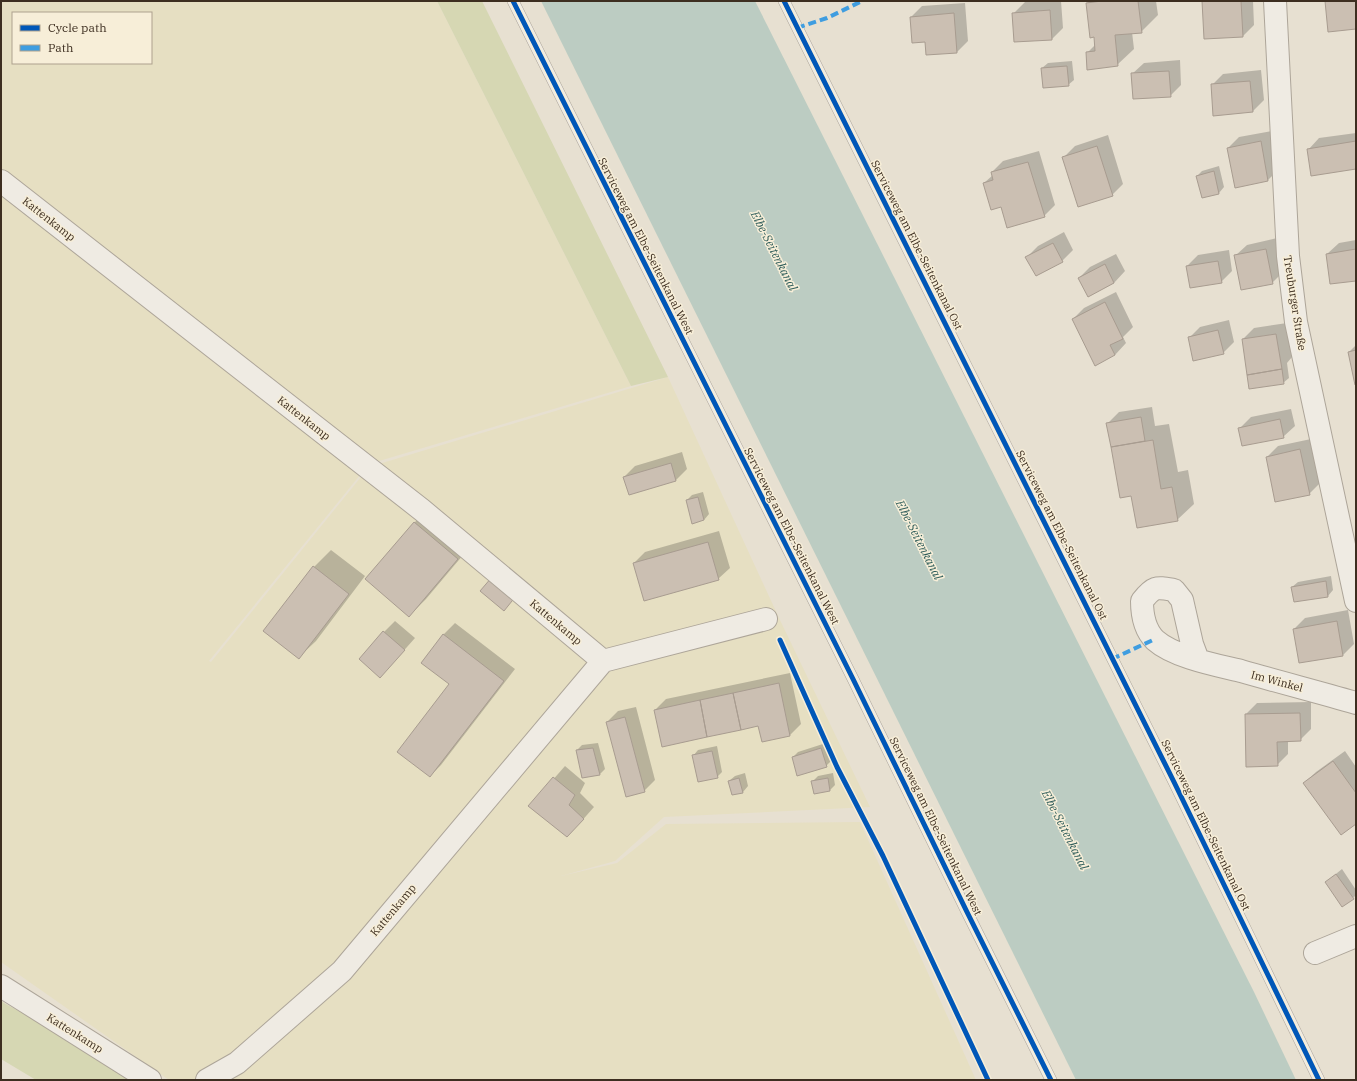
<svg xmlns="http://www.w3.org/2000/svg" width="1357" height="1081" font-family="'IBM Plex Serif',serif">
  <rect width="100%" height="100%" fill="#e7e0d1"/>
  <path fill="#e6dfc2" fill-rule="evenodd" d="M1,1H437L631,386L369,464L209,661L211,662L369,467L668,377L779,618L870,807L664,817L615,861L561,876L617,863L666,824L860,822L976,1080H169L1,962ZM13,13H151V63H13Z"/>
  <path fill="#d6d7b3" d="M437,1H482L668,377L631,386Z
    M1,1000L4,1003L145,1080H36L1,1059Z"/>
  <path fill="#bcccc2" d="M541,1H755L1254,992L1296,1080H1076Z"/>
  <path fill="#0003" d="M1039,1H1061L1063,28L1052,39L1014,13L1025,2Z
    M1089,1H1156L1158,15L1141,32H1132L1134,49L1117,65L1087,53L1096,44L1087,3Z
    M1204,1H1253L1254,25L1243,36L1205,38Z
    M965,3L968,41L957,52L926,41L911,17L922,6Z
    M1180,60L1181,85L1170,96L1132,74L1144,63Z
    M1072,61L1074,80L1068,85L1042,68L1048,63Z
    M1261,70L1264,100L1252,112L1212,85L1223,74Z
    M1272,131L1279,169L1268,180L1228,148L1239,137Z
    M1356,133V168L1308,150L1319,138Z
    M1108,135L1123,184L1112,195L1064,157L1075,146Z
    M1039,151L1055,205L1044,216L1002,206L984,183L993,175L992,172L1003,161Z
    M1219,166L1224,187L1219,193L1202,197L1197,176L1202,171Z
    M1064,232L1073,250L1062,261L1027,257L1038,246Z
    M1277,238L1283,272L1272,283L1235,256L1247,245Z
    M1356,240V280L1327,254L1339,243Z
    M1229,250L1232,271L1221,282L1187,266L1198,255Z
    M1116,254L1125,271L1114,283L1088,296L1079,278L1090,267Z
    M1116,292L1133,327L1123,337L1126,343L1115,355L1073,319L1084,308Z
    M1229,320L1234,342L1223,353L1189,338L1200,327Z
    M1287,323L1292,357L1287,363L1289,378L1283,383L1243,339L1254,328Z
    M1356,345V384L1349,352Z
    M1152,407L1155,426L1169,424L1178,472L1188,470L1194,504L1177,520L1132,495L1120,497L1108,423L1119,412Z
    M1291,409L1295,426L1283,437L1240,428L1251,417Z
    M1311,439L1320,483L1309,494L1267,457L1278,446Z
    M682,452L687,469L676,480L624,477L635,466Z
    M703,492L709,514L704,520L687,500L692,495Z
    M431,506L474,542L426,599L409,616L414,523Z
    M719,531L730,568L718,579L634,563L645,552Z
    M331,550L365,576L316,641L299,657L314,567Z
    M1331,576L1333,590L1328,596L1292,587L1298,582Z
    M1348,610L1354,644L1343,655L1294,629L1305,618Z
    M395,621L415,638L391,665L384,632Z
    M455,623L515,669L441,765L430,776L450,683L422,662L444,634Z
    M790,673L801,724L790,735L762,741L759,725L655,710L666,699Z
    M1311,702V729L1300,740L1288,741V754L1277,765L1246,714L1257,703Z
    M636,707L655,780L644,791L607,722L618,711Z
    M598,743L605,769L600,774L582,777L577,750L582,745Z
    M826,743L831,761L826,766L793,757L798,752Z
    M717,746L722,772L717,777L693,756L698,750Z
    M1345,751L1356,767V823L1304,783L1316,772Z
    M565,766L585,783L580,793L594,807L579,824L530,806Z
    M745,773L748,786L743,792L729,781L735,776Z
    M833,773L835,785L830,790L812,782L818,776Z
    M1342,869L1356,890V895L1353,898L1326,882Z"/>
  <path fill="#cbbfb2" stroke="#a89c90" d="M1102,1H1138L1142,33L1115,35L1118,66L1087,70L1086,52L1095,51L1094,37L1090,38L1086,3Z
    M1202,1H1241L1243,37L1204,39Z
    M1325,1H1356V29L1328,32Z
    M1050,10L1052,40L1014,42L1012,13Z
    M954,13L957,53L926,55L925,42L912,43L910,17Z
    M1067,66L1069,86L1043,88L1041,68Z
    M1169,71L1171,97L1133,99L1131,73Z
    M1250,81L1253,112L1213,116L1211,84Z
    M1261,141L1268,181L1235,188L1227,148Z
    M1356,141V169L1311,176L1307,149Z
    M1097,146L1113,196L1078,207L1062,157Z
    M1028,162L1045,217L1007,228L1001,207L991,210L983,183L993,180L991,172Z
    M1214,171L1219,194L1202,198L1196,176Z
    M1053,243L1063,262L1036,276L1025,257Z
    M1266,249L1273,284L1241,290L1234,255Z
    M1356,249V281L1330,284L1326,254Z
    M1218,261L1222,283L1190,288L1186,266Z
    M1105,264L1114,283L1088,297L1078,278Z
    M1105,302L1123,339L1110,345L1115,355L1095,366L1072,319Z
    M1218,330L1224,354L1193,361L1188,337Z
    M1276,334L1282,369L1247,375L1242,339Z
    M1356,350V385H1355L1348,352Z
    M1282,369L1284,384L1249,389L1247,375Z
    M1141,417L1145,441L1111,447L1106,423Z
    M1280,419L1284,438L1242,446L1238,428Z
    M1153,440L1161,489L1172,487L1178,521L1137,528L1131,496L1120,498L1111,447Z
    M1300,449L1310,495L1275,502L1266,457Z
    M671,463L676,481L629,495L623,477Z
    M698,497L704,520L692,524L686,500Z
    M414,522L458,559L409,617L365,579Z
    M708,542L719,580L644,601L633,563Z
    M313,566L349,594L299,659L263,631Z
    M492,577L516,596L504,611L480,591Z
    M1326,581L1328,597L1294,602L1291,587Z
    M1337,621L1343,656L1299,663L1293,629Z
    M383,631L405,650L380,678L359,659Z
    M443,634L504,681L430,777L397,752L449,684L421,663Z
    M779,683L790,736L762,742L758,726L741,730L733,693Z
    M733,693L741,730L707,737L700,700Z
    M700,700L707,737L662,747L654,710Z
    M1300,713L1301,741L1277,742L1278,766L1246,767L1245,714Z
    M625,717L645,792L626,797L606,722Z
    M593,748L600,775L582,778L576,750Z
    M821,748L827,767L797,776L792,757Z
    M712,751L718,778L698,782L692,755Z
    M1333,761L1356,793V824L1341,835L1303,783Z
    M553,777L575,795L569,805L584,819L567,837L528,806Z
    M739,778L743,793L732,795L728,781Z
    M828,778L830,791L814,794L811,781Z
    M1336,874L1354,899L1342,907L1325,882Z"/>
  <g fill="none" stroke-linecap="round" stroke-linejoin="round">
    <defs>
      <path id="service" d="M513,1L853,679L967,912L1051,1080
        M784,1L1174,782L1319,1080"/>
      <path id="minor" d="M1275,1L1288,256L1296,322L1356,601
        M1,181L422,510L603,661
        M1198,660L1192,644L1182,600L1174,590C1156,587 1154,586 1142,601C1142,614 1145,630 1155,640C1174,657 1216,665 1241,671C1279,682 1318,692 1356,703
        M1315,953L1356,936
        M1,986L150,1080
        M207,1080L237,1063L342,971L603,661L766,619"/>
    </defs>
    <use href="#service" stroke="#ada599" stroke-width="12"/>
    <use href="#minor" stroke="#ada599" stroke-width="24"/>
    <use href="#service" stroke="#efebe3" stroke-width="11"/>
    <use href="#minor" stroke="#efebe3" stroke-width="22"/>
    <path stroke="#3f9de0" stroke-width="4" stroke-dasharray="8 4" stroke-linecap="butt" d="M797,28L827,18L862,1
      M1112,659L1155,639"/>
    <defs>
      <path id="cycleway" d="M513,1L853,679L967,912L1051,1080
        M784,1L1174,782L1319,1080
        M780,640L837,767L883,856L988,1080"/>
    </defs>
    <use href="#cycleway" stroke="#f7eed8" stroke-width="8"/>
    <use href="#cycleway" stroke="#0057b8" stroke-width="5"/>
  </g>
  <g text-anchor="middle" stroke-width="3" stroke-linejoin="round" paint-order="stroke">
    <g font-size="11" fill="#3d2e20" stroke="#f7eed8">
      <text transform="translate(49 219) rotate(38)" y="4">Kattenkamp</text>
      <text transform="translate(917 245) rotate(63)" y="4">Serviceweg am Elbe-Seitenkanal Ost</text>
      <text transform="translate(646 246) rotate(63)" y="4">Serviceweg am Elbe-Seitenkanal West</text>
      <text transform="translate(1295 303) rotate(81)" y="4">Treuburger Straße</text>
      <text transform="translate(304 418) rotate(38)" y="4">Kattenkamp</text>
      <text transform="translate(1062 535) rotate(63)" y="4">Serviceweg am Elbe-Seitenkanal Ost</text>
      <text transform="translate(792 536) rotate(63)" y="4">Serviceweg am Elbe-Seitenkanal West</text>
      <text transform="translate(556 622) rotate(40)" y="4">Kattenkamp</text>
      <text transform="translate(1277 681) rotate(15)" y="4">Im Winkel</text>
      <text transform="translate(1206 825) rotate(64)" y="4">Serviceweg am Elbe-Seitenkanal Ost</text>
      <text transform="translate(936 826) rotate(64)" y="4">Serviceweg am Elbe-Seitenkanal West</text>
      <text transform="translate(393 910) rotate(-50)" y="4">Kattenkamp</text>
      <text transform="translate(75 1033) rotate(32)" y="4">Kattenkamp</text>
    </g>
    <g font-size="12" font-style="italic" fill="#2f5d5a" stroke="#f7eed8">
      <text transform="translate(774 251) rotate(63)" y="4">Elbe-Seitenkanal</text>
      <text transform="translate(919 540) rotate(63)" y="4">Elbe-Seitenkanal</text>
      <text transform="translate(1065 830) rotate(63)" y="4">Elbe-Seitenkanal</text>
    </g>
  </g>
  <rect width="1357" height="1081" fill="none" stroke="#3d2e20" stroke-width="4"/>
  <rect x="12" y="12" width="140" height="52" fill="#f7eed8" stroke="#ada18e"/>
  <rect x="20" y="25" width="20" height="6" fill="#0057b8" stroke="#ada18e"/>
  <text x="48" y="32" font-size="12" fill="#3d2e20">Cycle path</text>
  <rect x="20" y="45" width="20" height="6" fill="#3f9de0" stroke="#ada18e"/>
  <text x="48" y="52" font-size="12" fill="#3d2e20">Path</text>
</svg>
